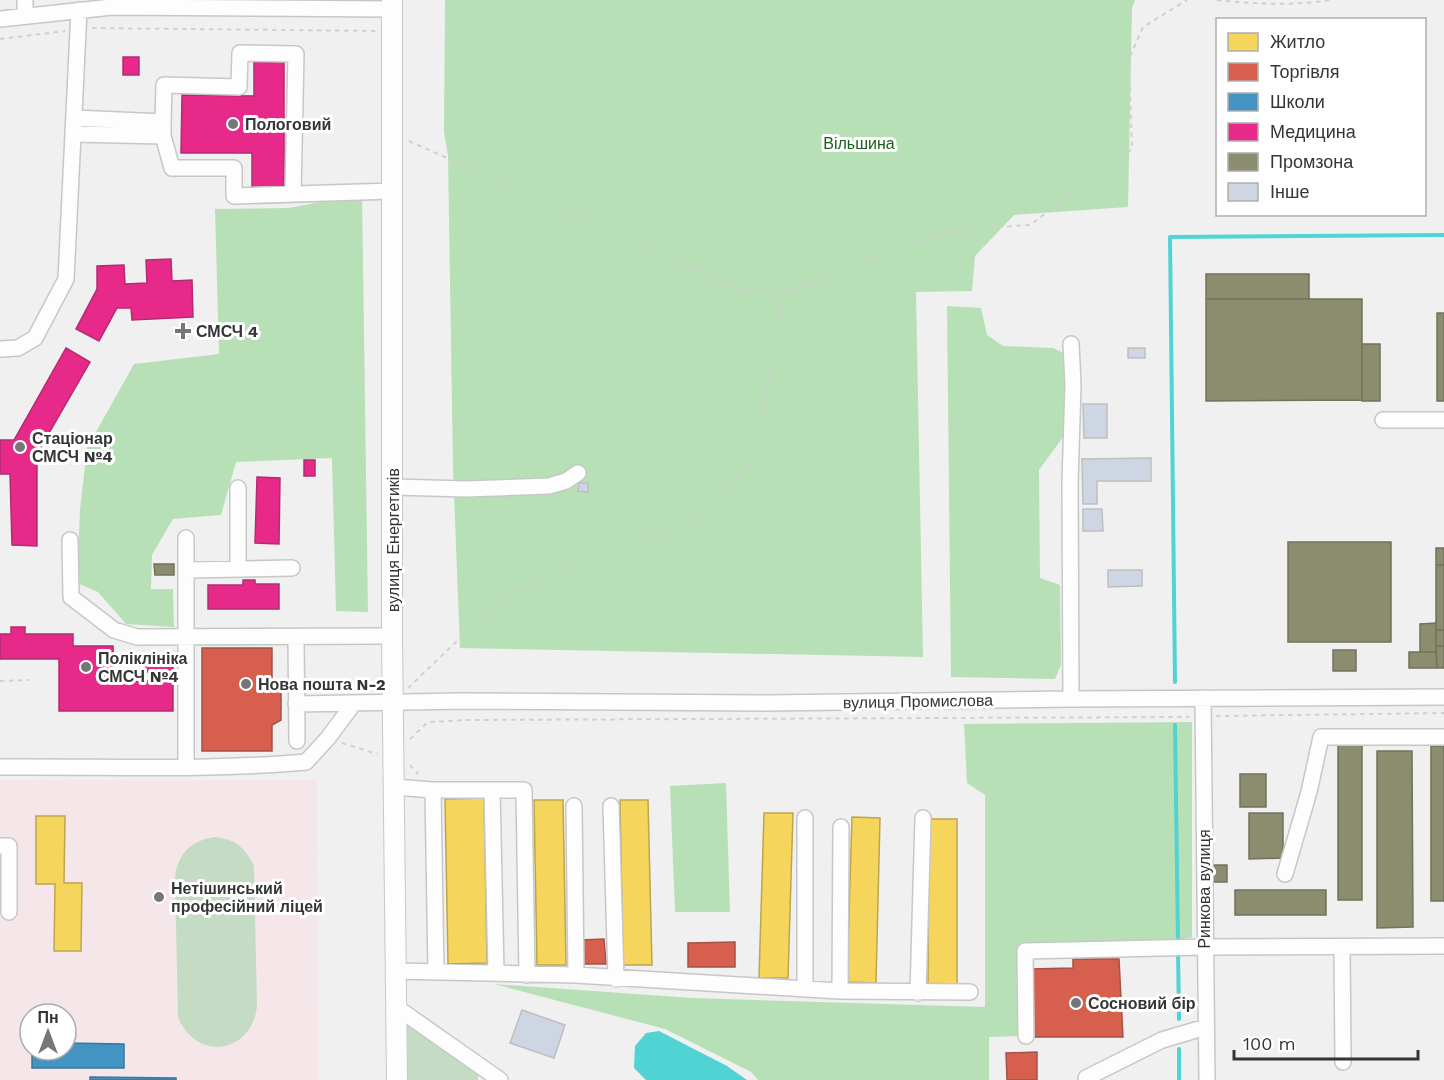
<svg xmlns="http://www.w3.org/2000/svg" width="1444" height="1080" font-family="'Work Sans',sans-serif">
  <rect width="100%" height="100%" fill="#f0f0f1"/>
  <path fill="#f5e7e9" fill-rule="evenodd" d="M0,780H317L319,1080H0ZM30,1014H66V1050H30Z"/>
  <path fill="#c4dcc3" d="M215,837C235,839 246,848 254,866L257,1007C251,1054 196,1062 178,1017L175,877C178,853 192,840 215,837Z
    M407,1023L478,1074V1080H408Z"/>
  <path fill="#b8e0b7" d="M445,0H1135L1132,8L1128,207L1014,215L975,256L972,291L916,292L923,657L460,648L453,469L448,156L444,132Z
    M362,194L368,612L336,611L332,458L236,462L221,515L173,519L152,555L151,589H173L174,627L126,624L98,592L77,583L80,509L87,448L134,364L219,354L215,209L289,208Z
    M947,306L981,308L987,335L1003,346L1053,348L1066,354V433L1039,470L1040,578L1060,585L1061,665L1055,679L951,677Z
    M1192,722V937L1174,941L1033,950L1020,1036L989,1037V1080H758L751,1072L665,1029L494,984L693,998L985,1007V795L967,783L964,724Z
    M726,783L730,912H675L670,786Z"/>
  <path fill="#51d3d4" d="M659,1031L727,1066L747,1080H646L634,1068L635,1046L646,1033Z"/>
  <path fill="#f6d55c" stroke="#bca550" stroke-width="1.5" d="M484,798L487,963L448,964L445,799Z
    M534,800H563L566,965H537Z
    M620,800H648L652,965H623Z
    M764,813H793L788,978H759Z
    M36,816H65L64,883H82L81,951H54L55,884H36Z
    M852,817L880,818L876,983L847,982Z
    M929,819H957V984H928Z"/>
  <path fill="#d6604d" stroke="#a55346" stroke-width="1.5" d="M202,648H272V683L281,687V720L272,725V751H202Z
    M604,939L606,964H582L581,940Z
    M735,942V967H688V943Z
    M1073,959H1119L1123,1037H1033L1030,969L1073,968Z
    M1037,1052V1080H1007L1006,1053Z"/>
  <path fill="#4393c3" stroke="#3e7798" stroke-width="1.5" d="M66,1043L124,1044V1068H32V1050H66Z
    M90,1077L176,1078V1080H90Z"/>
  <path fill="#e7298a" stroke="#b12d70" stroke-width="1.5" d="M123,57H139V75H123Z
    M254,61H284V191H252V153H181L182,95L254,96Z
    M171,259L172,281L192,280L193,317L132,320L131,308H117L99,341L76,329L97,289V266L124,265L125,284L147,283L146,260Z
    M66,348L90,362L37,454V546L12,545L10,474H0V440H14Z
    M304,460H315V476H304Z
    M257,477L280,478L279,544L255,543Z
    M243,580H255V584H279V609H208V585H243Z
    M11,627H25V634H73V646H113L114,681H154V672H142V658H154V663H173V711H59V659H0V634H11Z"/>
  <path fill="#8c8c6e" stroke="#72725d" stroke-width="1.5" d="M1206,274H1309V299H1206Z
    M1206,299H1362V400L1206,401Z
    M1437,313H1444V401H1437Z
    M1362,344H1380V401H1362Z
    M1288,542H1391V642H1288Z
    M1436,548H1444V565H1436Z
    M154,564H174V575H155Z
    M1436,565H1444V630H1436Z
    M1436,623V652H1420V624Z
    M1436,630H1444V646H1436Z
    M1436,646H1444V668H1437Z
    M1333,650H1356V671H1333Z
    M1409,652H1436L1437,668H1409Z
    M1338,745H1362V900H1338Z
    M1431,746H1444V901H1431Z
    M1377,751H1412L1413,927L1377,928Z
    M1240,774H1266V807H1240Z
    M1249,813H1283V858L1249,859Z
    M1212,865H1227V882H1212Z
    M1235,890H1326V915H1235Z"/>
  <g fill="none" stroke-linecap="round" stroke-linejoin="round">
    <path stroke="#51d3d4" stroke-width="4" d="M1175,682L1170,237L1444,235
      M1175,725L1178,943
      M1178,951L1179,1019
      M1179,1049V1080"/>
  </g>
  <path fill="#cdd6e2" stroke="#bebec0" stroke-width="1.5" d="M1128,348H1145V358H1128Z
    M1083,404H1107V438H1084Z
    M1151,458V481H1097V504H1083L1082,459Z
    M579,483H588V492L578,491Z
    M1083,509H1102L1103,531H1083Z
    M1108,570H1142V586L1108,587Z
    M522,1010L565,1025L554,1058L510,1043Z"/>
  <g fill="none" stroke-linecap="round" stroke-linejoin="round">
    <defs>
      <path id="minor" d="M25,16V0
        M0,19L112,7L392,9
        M163,122L164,85L239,87L240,53L296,54L293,193
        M73,134L163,136V122L74,118
        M163,136L172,168H234V196L393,191
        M1071,344L1073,385L1070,483L1071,699
        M0,349L18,348L35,338L66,279L79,10
        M1383,420H1444
        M393,487L466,489L549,486L566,481L578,473
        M238,488V569
        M70,540L71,597L114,630L137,637L392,636
        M187,570L292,568
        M296,637L297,741
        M1203,698L1207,1080
        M296,704L461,701L766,703L1071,699L1444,697
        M186,766V538
        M0,767C102,766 205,771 306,762L328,738L354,703
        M394,787L433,790H524L527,975
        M433,790L436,972
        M492,790L496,973
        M611,806L616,979
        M805,818V989
        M0,846H9V912
        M1285,874L1309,792L1321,737H1444
        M1342,947L1343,1062
        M396,971L576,975L574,806
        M576,975L840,991L970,992
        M840,991L841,827
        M918,993L923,818
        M396,1007L500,1080
        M1026,1036L1025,951L1205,947L1444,946
        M1087,1080L1086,1078L1162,1040L1206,1027"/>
      <path id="major" d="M392,0V636L397,1080"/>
    </defs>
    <use href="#minor" stroke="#c7c7c8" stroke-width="18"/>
    <use href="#major" stroke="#c7c7c8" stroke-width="22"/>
    <path stroke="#cfd0d0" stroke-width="2" stroke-dasharray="4.5 4.5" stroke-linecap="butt" d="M1217,0C1254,4 1294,6 1330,0
      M92,28L377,31
      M0,39L65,31
      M409,141L740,289L784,293
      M0,681L29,680
      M408,688L502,598L595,555L687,525L755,460L784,293L948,230L1030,225L1132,149L1129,59L1143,27L1187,0
      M1216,716L1444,713
      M410,739L428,722L465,720L1189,717
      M342,743L377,754
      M410,765L418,774"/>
    <use href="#minor" stroke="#fdfdfd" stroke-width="15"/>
    <use href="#major" stroke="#fdfdfd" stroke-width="20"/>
  </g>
  <g fill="#767677" stroke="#fff" stroke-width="2">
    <circle cx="233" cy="124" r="6"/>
    <path d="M180 322h6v6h6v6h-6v6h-6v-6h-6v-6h6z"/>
    <circle cx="20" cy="447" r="6"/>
    <circle cx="86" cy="667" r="6"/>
    <circle cx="246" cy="684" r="6"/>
    <circle cx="159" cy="897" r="6"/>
    <circle cx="1076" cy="1003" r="6"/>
  </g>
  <g text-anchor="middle" stroke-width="6" stroke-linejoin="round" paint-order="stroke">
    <g font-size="16" font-weight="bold" fill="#343535" stroke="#fff" text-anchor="start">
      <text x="245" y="130">Пологовий</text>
      <text x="196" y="337">СМСЧ 4</text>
      <text x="32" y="444">Стаціонар<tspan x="32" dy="18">СМСЧ №4</tspan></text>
      <text x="98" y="664">Поліклініка<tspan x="98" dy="18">СМСЧ №4</tspan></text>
      <text x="258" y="690">Нова пошта N-2</text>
      <text x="171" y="894">Нетішинський<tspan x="171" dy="18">професійний ліцей</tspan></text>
      <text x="1088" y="1009">Сосновий бір</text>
    </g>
    <g font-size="16" fill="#18611a" stroke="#fff">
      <text x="859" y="149">Вільшина</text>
    </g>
    <g font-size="16" fill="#343535" stroke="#fff">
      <text transform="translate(393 540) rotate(-90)" y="6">вулиця Енергетиків</text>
      <text transform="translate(918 701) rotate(-1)" y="6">вулиця Промислова</text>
      <text transform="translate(1204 889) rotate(-90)" y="6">Ринкова вулиця</text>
    </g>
  </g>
  <rect x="1216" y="18" width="210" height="198" fill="#ffffff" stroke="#aeaeae" stroke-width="1.5"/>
  <rect x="1228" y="33" width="30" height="18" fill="#f6d55c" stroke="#aeaeae" stroke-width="1.5"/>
  <text x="1270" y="48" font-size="18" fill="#343535">Житло</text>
  <rect x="1228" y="63" width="30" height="18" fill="#d6604d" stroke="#aeaeae" stroke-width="1.5"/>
  <text x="1270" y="78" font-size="18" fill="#343535">Торгівля</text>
  <rect x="1228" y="93" width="30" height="18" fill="#4393c3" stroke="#aeaeae" stroke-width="1.5"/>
  <text x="1270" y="108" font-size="18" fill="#343535">Школи</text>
  <rect x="1228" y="123" width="30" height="18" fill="#e7298a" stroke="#aeaeae" stroke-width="1.5"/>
  <text x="1270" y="138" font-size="18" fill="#343535">Медицина</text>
  <rect x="1228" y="153" width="30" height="18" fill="#8c8c6e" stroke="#aeaeae" stroke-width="1.5"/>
  <text x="1270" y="168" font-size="18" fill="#343535">Промзона</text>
  <rect x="1228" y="183" width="30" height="18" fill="#cdd6e2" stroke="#aeaeae" stroke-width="1.5"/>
  <text x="1270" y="198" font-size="18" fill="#343535">Інше</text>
  <g transform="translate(48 1032)"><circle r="28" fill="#ffffff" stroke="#aeaeae" stroke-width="1.5"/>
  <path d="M0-4.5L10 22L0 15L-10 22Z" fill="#767677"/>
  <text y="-9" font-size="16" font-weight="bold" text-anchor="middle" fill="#343535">Пн</text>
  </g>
  <path d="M1234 1050v9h184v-9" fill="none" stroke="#343535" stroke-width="3"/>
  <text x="1243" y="1050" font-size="18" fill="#343535" stroke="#ffffff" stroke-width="4.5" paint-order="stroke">100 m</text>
</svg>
